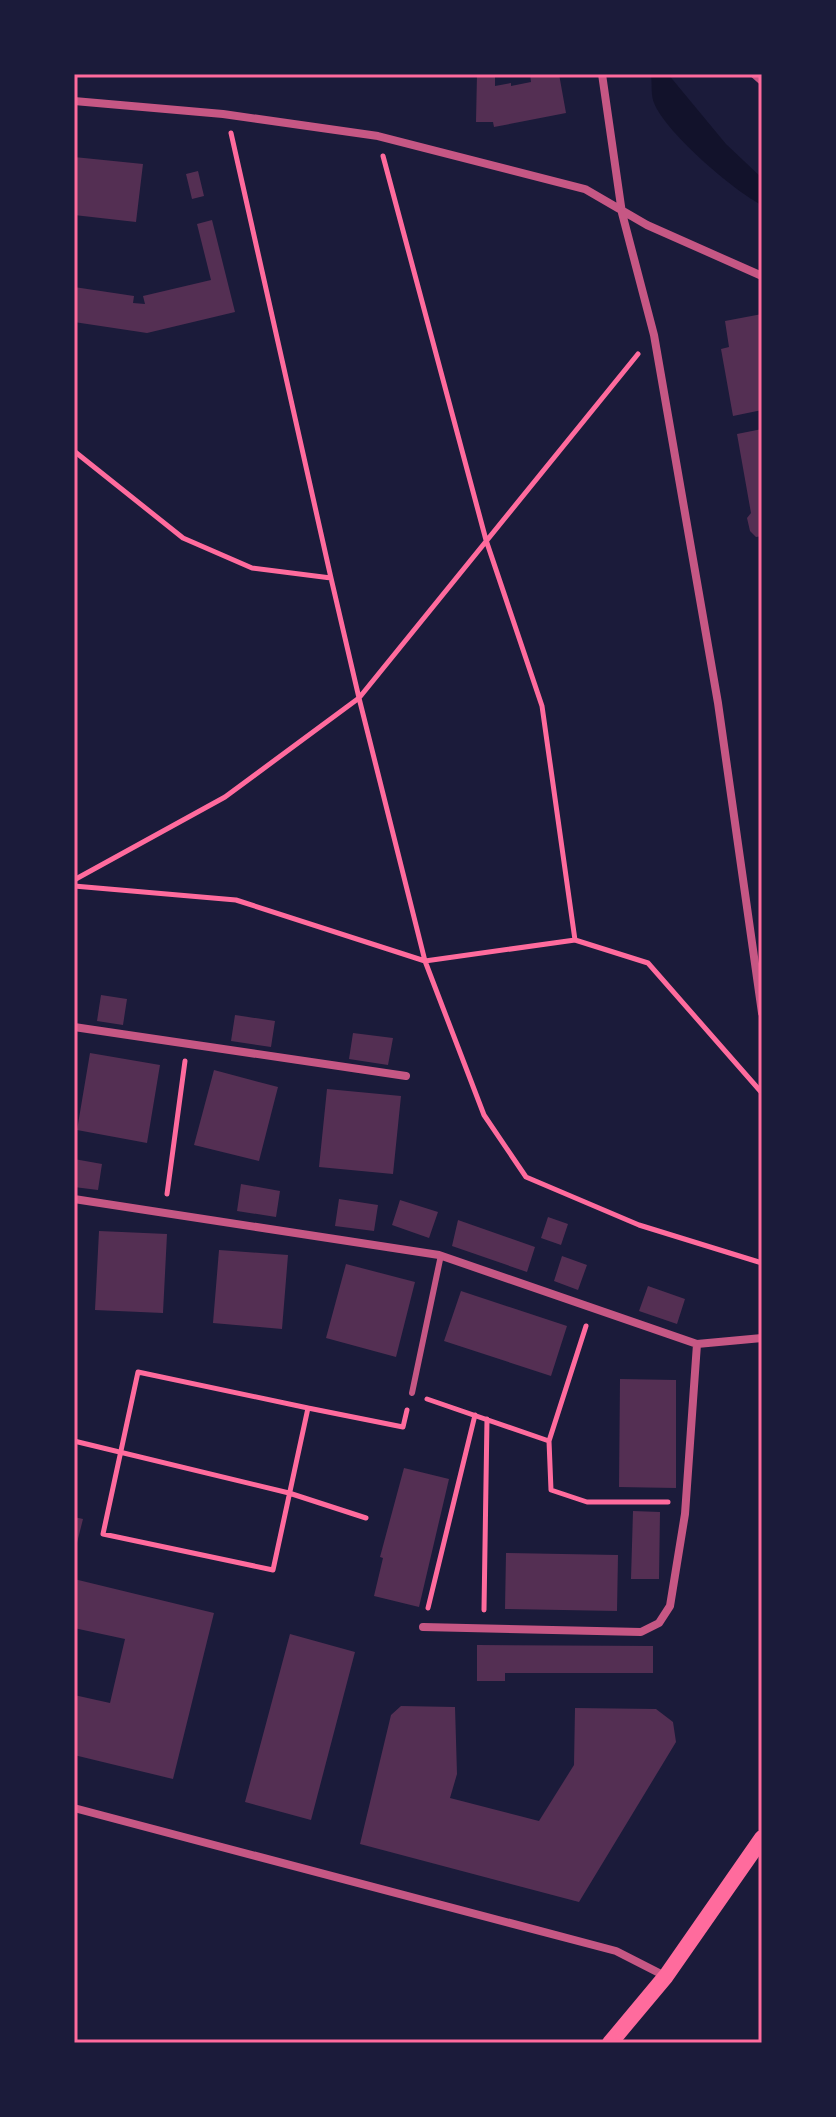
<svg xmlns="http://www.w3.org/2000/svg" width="836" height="2117" font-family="Bitter,serif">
  <rect width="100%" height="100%" fill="#1b1b3a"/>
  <path fill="#12122b" d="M651,74H668L726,144L762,178V205C735,192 661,129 653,100C651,92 652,82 651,74Z"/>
  <path fill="#542f53" d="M477,74H495V86L511,83V86L531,82L530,74H559L566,113L494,127L493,122H476Z
    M74,157L143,164L136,222L74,215Z
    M198,171L204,196L192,199L186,174Z
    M212,220L235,312L147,333L74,322V287L134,296L133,303L145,304L143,296L211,280L197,224Z
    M762,314V410L733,416L721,349L729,347L725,321Z
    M762,429V536L756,537L750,531L747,518L751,513L737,434Z
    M101,995L127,999L123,1025L97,1021Z
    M235,1015L275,1021L271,1047L231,1041Z
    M353,1033L393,1038L388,1065L349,1059Z
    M90,1053L160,1065L147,1143L77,1130Z
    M214,1070L278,1087L259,1161L194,1145Z
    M327,1089L401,1096L393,1174L319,1167Z
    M74,1159L102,1164L98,1190L74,1187Z
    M241,1184L280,1191L276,1217L237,1211Z
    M339,1199L378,1205L374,1231L335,1226Z
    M400,1200L438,1212L429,1238L392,1225Z
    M548,1217L568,1224L561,1245L541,1238Z
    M458,1220L535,1247L527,1272L452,1246Z
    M99,1231L167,1234L163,1313L95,1310Z
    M219,1250L288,1255L282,1329L213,1323Z
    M562,1256L587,1265L578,1290L554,1281Z
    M346,1264L415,1282L396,1357L326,1338Z
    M648,1286L685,1299L677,1324L639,1311Z
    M461,1291L567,1326L551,1376L444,1341Z
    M620,1379L676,1380V1488L619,1487Z
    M404,1468L449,1479L419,1607L374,1596L383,1558L380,1557Z
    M633,1511L660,1512L659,1579H631Z
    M74,1517L83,1519L75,1551H74Z
    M506,1553L618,1555L617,1611L505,1609Z
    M74,1579L214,1613L173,1779L74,1755V1695L110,1703L125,1639L74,1628Z
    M290,1634L355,1652L311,1820L245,1802Z
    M477,1645L653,1646V1673H505V1681H477Z
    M401,1706L455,1707L457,1774L450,1798L539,1821L574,1765L575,1708L656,1709L673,1722L676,1742L579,1902L360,1844L391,1715Z"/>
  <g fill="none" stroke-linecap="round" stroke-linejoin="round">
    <path stroke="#ff6b9d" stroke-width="5" d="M231,133L331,578
      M383,156L486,540L542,706L575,940L648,963L762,1093
      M74,451L183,538L252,568L331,578L359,698L225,797L74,880
      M74,886L236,900L425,961L484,1115L526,1177L639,1225L762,1263
      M575,940L425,961L359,698L638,354
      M167,1194L185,1061
      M138,1372L308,1408L273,1570L103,1534Z
      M427,1399L549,1441L586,1326
      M308,1408L403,1427L407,1410
      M74,1441L289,1493L366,1518
      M549,1441L551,1490L587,1502H668
      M428,1608L475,1415
      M484,1610L487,1419"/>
    <path stroke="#c65784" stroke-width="6" d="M412,1393L441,1255"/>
    <path stroke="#c65784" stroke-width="8" d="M602,74L622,213L654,335L718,703L762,1013
      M754,74L762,81
      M74,101L223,114L378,136L585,189L647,225L762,276
      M74,1027L406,1076
      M74,1199L439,1255L697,1344L762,1338
      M423,1627L641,1632L659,1623L670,1606L685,1514L697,1344
      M74,1808L616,1951L665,1976"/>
    <path stroke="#ff6b9d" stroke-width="16" d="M610,2043L666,1976L762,1838"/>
  </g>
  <rect width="836" height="2117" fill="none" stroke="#1b1b3a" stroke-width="152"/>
  <rect x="76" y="76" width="684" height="1965" fill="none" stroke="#ff6b9d" stroke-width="3"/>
</svg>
